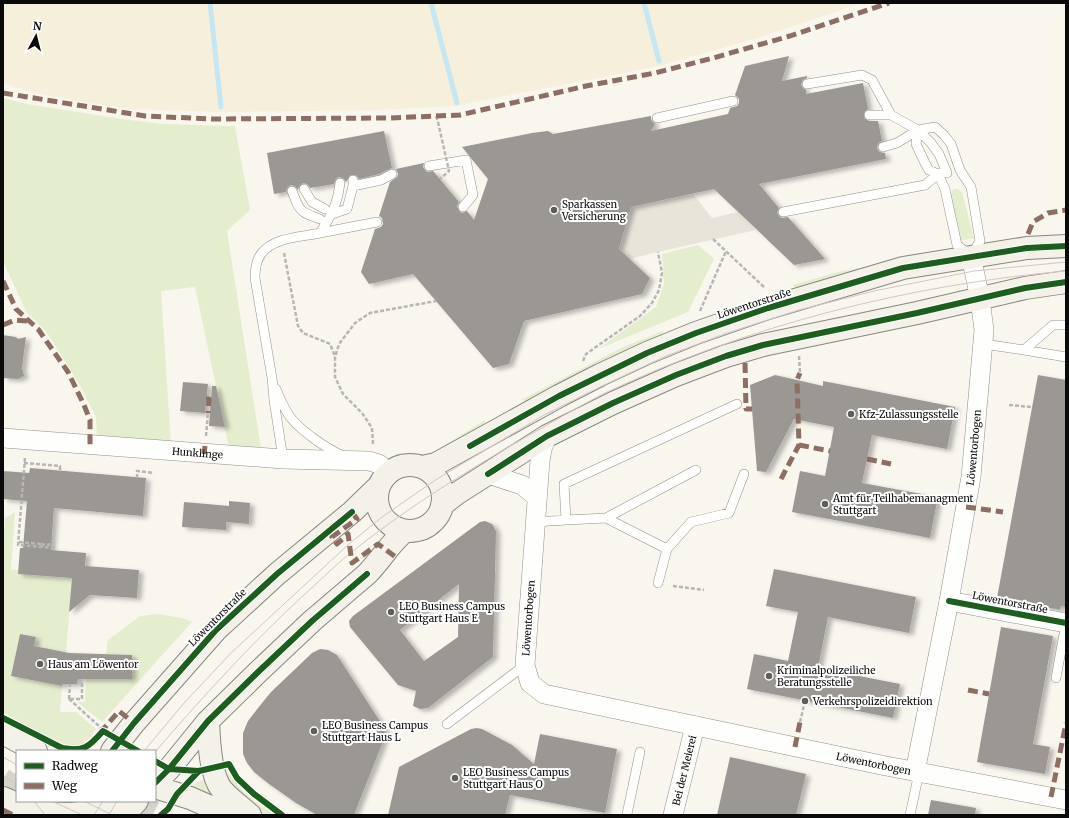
<svg xmlns="http://www.w3.org/2000/svg" width="1069" height="818" font-family="Merriweather,serif">
  <defs>
    <filter id="shadow"><feDropShadow dx="4.5" dy="2.5" stdDeviation="2" flood-color="#0004"/></filter>
  </defs>
  <rect width="100%" height="100%" fill="#f9f6ee"/>
  <path fill="#f5efdb" d="M3,3H862L764,36L659,66L455,106L378,110L220,112L131,109L83,102L34,93L3,83Z"/>
  <path fill="#e5edcf" d="M3,98L27,104L122,119L164,124L235,126L250,210L227,231L261,449L229,448L195,287L161,291L171,445L97,439L96,417L81,387L46,331L27,313L6,268L3,260Z
    M953,189H958L962,192L974,238L960,241C957,227 947,201 953,189Z
    M698,245L714,259L688,312L598,349L656,307L664,284L662,254Z
    M864,267L867,270L799,290L792,285L838,272Z
    M665,330L655,342L529,402L521,400L621,348Z
    M485,420L484,429L449,452L421,458L432,453Z
    M15,512L11,570H18V574L72,578L66,653L34,646L36,637L20,634L11,676L62,686L60,712H76L96,729C91,736 86,744 78,746C65,750 17,719 3,712V549L5,518Z
    M158,614L182,618L192,622L102,722L77,702H85L86,679H132V655L106,654L108,640L140,616Z
    M225,772C232,775 236,784 242,790C252,800 263,808 275,815H263L232,789Z
    M210,776L225,802L189,787Z"/>
  <path fill="#e9e4da" d="M693,194L712,218L738,212L756,230L658,252L629,259L619,249L631,207Z"/>
  <g fill="none" stroke-linecap="round" stroke-linejoin="round">
    <path stroke="#c6e7f1" stroke-width="5" d="M210,3L221,107
      M431,3L457,103
      M644,3L659,61"/>
  </g>
  <path fill="#9b9894" fill-rule="evenodd" filter="url(#shadow)" d="M789,56L782,81L807,76V78L803,80L801,85L803,88L806,90V94L863,83L868,109L864,112V118L869,121H878L882,141L878,143L877,148L879,152L885,153L886,159L759,184L779,208L777,213L779,216L781,218L788,217L825,259L794,265L714,189L631,207L619,249L650,278L642,294L524,321L509,364L493,368L413,274L369,284L361,272L375,229L381,227L383,224L382,218L379,216L390,182L397,177L398,174L396,169L424,163L423,167L425,170L427,172L433,171L459,202L457,206L459,211L462,213L467,211L474,220L488,179L462,147L532,133L548,131L553,134L651,116V120L655,124L651,131L728,114L730,108L737,106L739,103V99L735,95L745,66Z
    M384,131L392,168L379,174L359,179L356,175H350L346,182L343,178L338,177L335,180L334,184L310,188L307,184L303,183L299,186L298,190L295,186L290,185L287,188L286,192L274,194L267,153Z
    M3,335L16,337L18,339L26,337L22,368L24,376L18,379L3,378Z
    M775,375L823,386V381L955,407L947,449L872,435L862,483L938,497L930,538L792,512L800,471L825,476L834,427L794,419L766,472L757,471L750,385Z
    M1038,375L1066,380V607L1061,606L1060,610L997,598Z
    M183,382L208,384L205,413L180,411Z
    M212,386H216L225,427L209,426Z
    M30,468L146,478L143,516L54,508L51,550L86,553L85,566L139,570L137,598L90,595L69,612L72,578L18,574L20,548H23L27,501L3,499V471L29,473Z
    M229,501L250,503L249,524L226,522V530L182,527L184,502L229,506Z
    M485,521L492,524L496,531L493,657L428,708L420,709L413,706L416,691L398,685L350,627L349,621L353,616L480,522ZM459,584L458,637L424,661L400,630Z
    M774,569L916,597L909,633L828,617L818,668L900,684L893,718L747,689L754,654L788,661L798,612L766,606Z
    M1001,627L1053,636L1033,744L1050,747L1045,774L977,762Z
    M20,634L36,637L34,646L69,653L132,655V679H78L77,684H62V686L11,676Z
    M320,649L328,650L337,655L385,729L384,739L354,815H317L296,803L269,784L254,772L247,763L243,754V733L248,721L258,708L271,692L312,653Z
    M477,728L482,729L512,745L534,764L540,734L617,749L605,813L510,795L505,815H388L399,767L471,729Z
    M730,757L806,774L796,815H717Z
    M931,800L976,808L975,815H928Z"/>
  <g fill="none" stroke-linecap="round" stroke-linejoin="round">
    <path stroke="#d5d3cc" stroke-width="22" stroke-dasharray="22 11" stroke-linecap="butt" d="M3,779L17,788
      M135,801L161,815"/>
    <defs>
      <path id="lane" d="M807,84L862,75L872,80L891,115L918,130L931,143L939,154L947,173
        M869,115H891
        M657,118L733,101
        M883,147L897,143L918,130L935,127L944,135L951,144L960,170L971,187L980,241L971,256L957,245L945,189L938,174L929,170L925,163L916,144L918,130
        M429,166L466,160L473,195L463,207
        M353,186L381,180L392,174
        M304,189L312,202L325,209
        M292,191C300,212 300,212 320,219
        M783,212L925,185L938,174L943,173
        M332,214L347,209L353,186V180
        M320,233L377,222
        M984,344L1024,350L1053,325H1066
        M1024,350L1066,357
        M276,389C280,399 284,408 290,417C302,432 326,448 343,456
        M283,459L274,400L272,378L255,278C255,270 256,261 261,254C273,237 302,237 320,233C332,214 337,206 340,183
        M696,470L606,518L566,520L564,484L737,404
        M606,518L667,549
        M535,522L566,520
        M658,583L667,549L691,522L729,513L744,474
        M1056,678L1066,623
        M447,724L525,665
        M627,814L640,752
        M910,815L917,782L915,772"/>
      <g id="street">
        <path id="s1" d="M547,436L542,449L540,461L525,665L530,683L544,694L886,766L1066,800"/>
        <path id="s2" d="M3,438L283,459L369,461L379,464L388,473"/>
        <path d="M488,474L522,485L537,497"/>
        <path d="M949,601L1066,623"/>
        <path id="s3" d="M915,772L949,601L971,477L984,330L980,299L971,256"/>
        <path id="s4" d="M673,815L695,726"/>
      </g>
      <path id="secondary" d="M377 498a33 33 0 1 1 66 0a33 33 0 1 1-66 0Z
        M422,467L436,464L559,396L600,375L647,353L696,333L768,308L903,268L1027,248L1066,246
        M442,505L456,494L547,436L613,403L676,375L726,356L763,345L917,313L1025,288L1066,282
        M208,721C209,740 210,775 222,790C230,799 241,807 250,815
        M3,733L36,751
        M112,751L134,723L216,630L277,574L352,512L378,487
        M155,783L169,769L208,721L257,673L312,621L367,574C381,560 390,543 405,531
        M155,787L190,798L229,815
        M3,798C25,808 53,817 78,813C91,811 104,805 117,801
        M124,815L137,801"/>
    </defs>
    <use href="#lane" stroke="#92908d" stroke-width="10"/>
    <use href="#street" stroke="#92908d" stroke-width="20"/>
    <use href="#secondary" stroke="#888783" stroke-width="24"/>
    <path stroke="#b7b6b5" stroke-width="2.5" stroke-dasharray="4 2" stroke-linecap="butt" d="M436,116L438,122
      M713,239L765,288
      M284,253L298,326L303,333L330,344L335,356
      M700,311L726,251
      M799,356L800,373
      M583,361L586,354L640,316L652,303L659,290L662,273L658,252
      M1009,405L1032,407
      M206,436L208,413
      M373,444L372,428L362,413L343,394L335,377V357L339,344L355,323L370,313L436,301
      M25,458L18,545L54,548V550
      M24,463L60,466V471
      M137,478V471L154,473
      M19,542L41,544
      M42,547L43,542
      M673,586L704,590
      M69,699L99,726L103,731
      M69,699L70,684
      M70,699H82V681H77
      M800,722L805,701"/>
    <use href="#lane" stroke="#fefefc" stroke-width="9"/>
    <use href="#street" stroke="#fefefc" stroke-width="19"/>
    <use href="#secondary" stroke="#f3f1e8" stroke-width="22"/>
    <path stroke="#d4c5c6" stroke-width="1" d="M144,751L184,703L231,653L349,544L382,517L437,479L544,415L602,386L666,356L727,333L799,310L874,291L974,271L1066,262
      M155,752C206,693 259,635 317,583C329,572 340,561 353,551C403,511 457,477 512,445C543,428 573,409 605,393C749,325 908,285 1066,271
      M3,757L17,765
      M3,776L17,784
      M34,801L45,815
      M52,801L82,815
      M84,801L112,815
      M94,815L103,801
      M109,815L117,801"/>
    <path stroke="#b7b6b5" stroke-width="2.5" stroke-dasharray="4 2" stroke-linecap="butt" d="M438,122L449,171L440,179
      M41,544L49,545V543"/>
    <path stroke="#8d6e63" stroke-width="5" stroke-dasharray="10 5" stroke-linecap="butt" d="M3,93L145,116L212,119L389,118L460,115L586,86L655,73L713,58L790,36L889,3
      M1028,234L1033,222L1048,213L1066,210
      M3,281L16,309L38,329L68,372L84,405L90,420V445
      M3,325L15,320L28,321
      M745,363L746,409H752
      M206,399H209L208,413
      M799,445L830,451
      M204,454L205,446
      M867,459L891,464
      M781,479L799,445L797,380L800,373
      M966,507L1003,512
      M352,512L357,519L332,537L337,544L348,534L352,563L378,544L397,558
      M968,690L989,694
      M100,733L119,711L134,723
      M795,747L800,722
      M1051,797L1066,723
      M3,810L13,815"/>
    <defs>
      <path id="cycleway" d="M470,446L559,396L647,353L696,333L768,308L903,268L1027,248L1066,246
        M488,474L547,436L613,403L676,375L726,356L763,345L917,313L1025,288L1066,282
        M949,601L1066,623
        M3,718L62,748C84,752 89,747 103,731L138,751
        M112,751L134,723L216,630L277,574L352,512
        M155,761L169,769L199,771L229,764L237,778L254,794L282,815
        M155,783L169,769L208,721L257,673L312,621L367,574
        M161,815L168,809L177,794L199,771"/>
    </defs>
    <use href="#cycleway" stroke="#fff" stroke-width="8"/>
    <use href="#cycleway" stroke="#1b5e20" stroke-width="6"/>
  </g>
  <g fill="#5e5d5a" stroke="#fff" stroke-width="1.5">
    <circle cx="554" cy="210" r="4"/>
    <circle cx="851" cy="414" r="4"/>
    <circle cx="825" cy="504" r="4"/>
    <circle cx="391" cy="612" r="4"/>
    <circle cx="40" cy="664" r="4"/>
    <circle cx="769" cy="676" r="4"/>
    <circle cx="805" cy="701" r="4"/>
    <circle cx="314" cy="731" r="4"/>
    <circle cx="455" cy="778" r="4"/>
  </g>
  <g text-anchor="middle" stroke-width="4" stroke-linejoin="round" paint-order="stroke">
    <g font-size="10" fill="#0a0a0a" stroke="#fff" text-anchor="start">
      <text x="562" y="208">Sparkassen<tspan x="562" dy="12">Versicherung</tspan></text>
      <text x="859" y="418">Kfz-Zulassungsstelle</text>
      <text x="833" y="502">Amt für Teilhabemanagment<tspan x="833" dy="12">Stuttgart</tspan></text>
      <text x="399" y="610">LEO Business Campus<tspan x="399" dy="12">Stuttgart Haus E</tspan></text>
      <text x="48" y="668">Haus am Löwentor</text>
      <text x="777" y="674">Kriminalpolizeiliche<tspan x="777" dy="12">Beratungsstelle</tspan></text>
      <text x="813" y="705">Verkehrspolizeidirektion</text>
      <text x="322" y="729">LEO Business Campus<tspan x="322" dy="12">Stuttgart Haus L</tspan></text>
      <text x="463" y="776">LEO Business Campus<tspan x="463" dy="12">Stuttgart Haus O</tspan></text>
    </g>
    <g font-size="10" fill="#0a0a0a" stroke="#fff">
      <text transform="translate(754 303) rotate(-18)" y="4">Löwentorstraße</text>
      <text dy="4" stroke="none"><textPath href="#s3" startOffset="330">Löwentorbogen</textPath></text>
      <text dy="4" stroke="none"><textPath href="#s2" startOffset="195">Hunklinge</textPath></text>
      <text transform="translate(1010 602) rotate(11)" y="4">Löwentorstraße</text>
      <text transform="translate(217 617) rotate(-45)" y="4">Löwentorstraße</text>
      <text transform="translate(528 618) rotate(-86)" y="4">Löwentorbogen</text>
      <text dy="4" stroke="none"><textPath href="#s1" startOffset="604">Löwentorbogen</textPath></text>
      <text dy="4" stroke="none"><textPath href="#s4" startOffset="46">Bei der Meierei</textPath></text>
    </g>
  </g>
  <rect width="1069" height="818" fill="none" stroke="#0a0a0a" stroke-width="8"/>
  <rect x="16" y="750" width="140" height="52" fill="#ffffff" stroke="#9d9d9d"/>
  <rect x="24" y="763" width="20" height="6" fill="#1b5e20" stroke="#9d9d9d"/>
  <text x="52" y="770" font-size="12" fill="#0a0a0a">Radweg</text>
  <rect x="24" y="783" width="20" height="6" fill="#8d6e63" stroke="#9d9d9d"/>
  <text x="52" y="790" font-size="12" fill="#0a0a0a">Weg</text>
  <g transform="translate(36 36) rotate(7)" stroke="#ffffff" stroke-width="3" paint-order="stroke">
  <path d="M0-3L7 15L0 10L-7 15Z" fill="#0a0a0a"/>
  <text y="-6" font-size="11" font-weight="bold" text-anchor="middle" fill="#0a0a0a">N</text>
  </g>
</svg>
